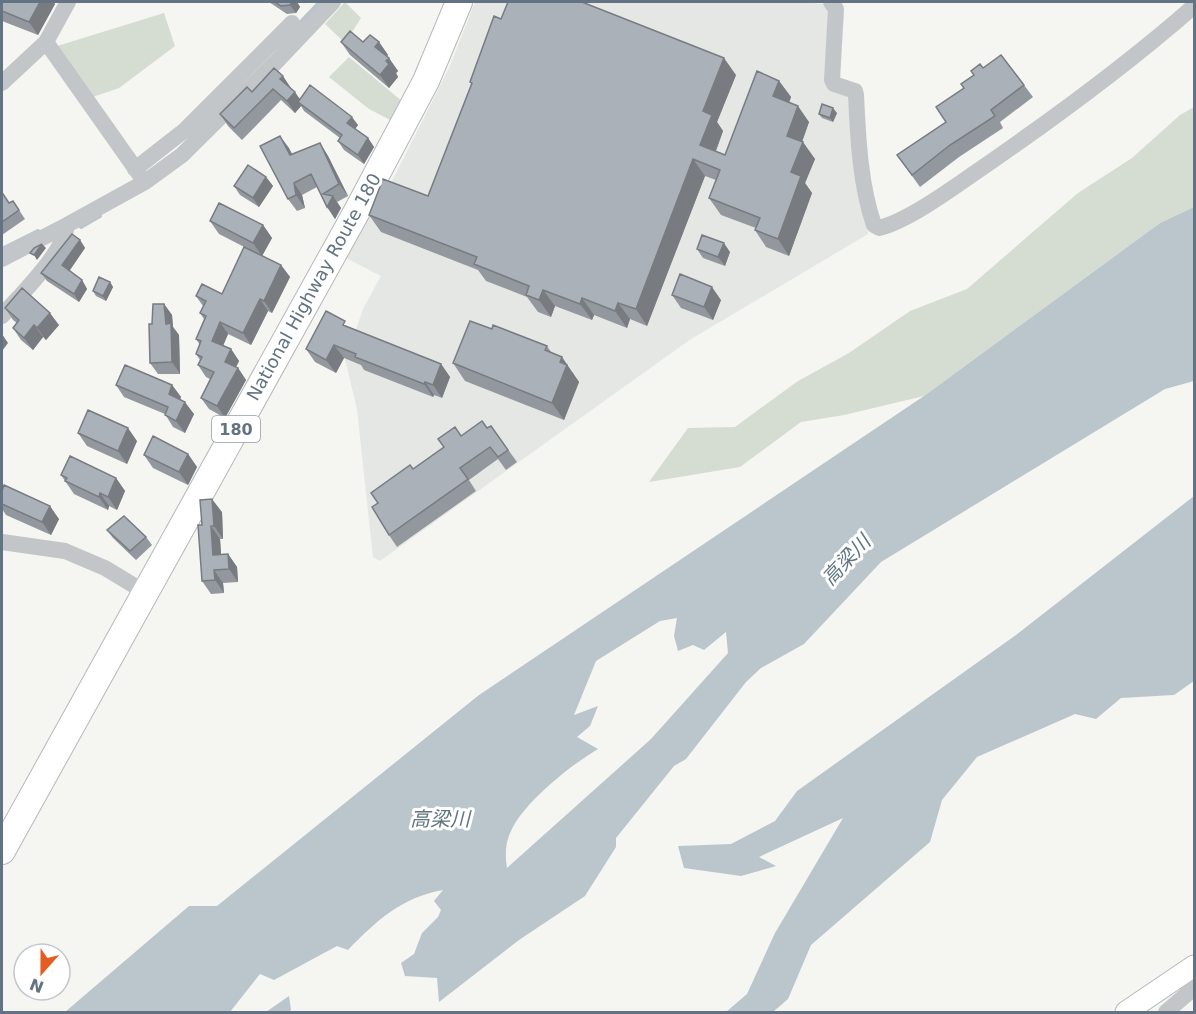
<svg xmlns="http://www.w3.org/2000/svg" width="1196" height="1014" font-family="'DejaVu Sans','Noto Sans JP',sans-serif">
  <rect width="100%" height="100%" fill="#f5f5f1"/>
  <path fill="#e5e7e5" d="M475,2H801L824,4L831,11L828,83L847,93L868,234L691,339L380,561L373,557L357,409L345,359L364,307L381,276L344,257L392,181L449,68Z"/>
  <path fill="#d5dcd2" d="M345,2L361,18L345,43L325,24Z
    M164,13L175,46L119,88L87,99L54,47Z
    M349,57L403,102L394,122L369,109L329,77Z
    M1194,107V207L1160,223L924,396L844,415L801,422L740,467L649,482L688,428L735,427L798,381L849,353L910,311L967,289L1078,193L1132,158L1180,115Z"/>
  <path fill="#bbc6cc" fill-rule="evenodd" d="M1194,207V381L1165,389L881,562L804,644L761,668L746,682L686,759L674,766L616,838V847L585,896L519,940L439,1002L437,978L405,976L401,963L414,954L422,933L438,917L441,910L434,901L443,890C402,897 376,921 348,950L337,946L274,980L260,974L230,1012H65L189,906H217L479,695L924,396L1160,223ZM677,618L674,636L678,651L693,645L704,650L726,632L728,653L651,739L507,868C505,856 505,843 511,831C524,802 571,765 598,749L577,737L590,726L598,706L574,715L596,661L660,621Z
    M1194,496V681L1174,695L1121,698L1096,719L1075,714L977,757L942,800L930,842L811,945L788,999L773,1012H726L747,994L775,933L843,818L759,857L776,866L741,876L684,868L678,846L731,844L775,821L797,791L1016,635Z
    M289,996L291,1010L289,1012H266Z"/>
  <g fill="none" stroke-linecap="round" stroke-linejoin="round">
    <path stroke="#bbc6cc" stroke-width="4" d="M298,25L320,2
      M81,227L100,216
      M2,249L38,231"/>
    <defs>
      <path id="major" d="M1126,1012L1194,966"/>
      <path id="highway" d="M2,851L356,213L426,81L459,2"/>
    </defs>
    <use href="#major" stroke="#b5b9bd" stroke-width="23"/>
    <use href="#highway" stroke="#b5b8bb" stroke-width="28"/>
    <path stroke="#c2c6c9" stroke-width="16" d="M831,2L836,9L832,80L834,84L855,91L856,95C858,137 860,185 874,225L879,228C908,221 953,188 979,170C1053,119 1126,66 1194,6
      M46,42L142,178
      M2,83L46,42L68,2
      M135,169L185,130L292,23
      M2,259L67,225
      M2,316C20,295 64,253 67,225L145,182L182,155L278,60L333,2
      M2,542L65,551L105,568L143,591
      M1166,1012L1194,988"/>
    <use href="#major" stroke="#fff" stroke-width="21"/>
    <use href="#highway" stroke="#fff" stroke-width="26"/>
  </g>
  <path fill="#93989e" d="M2,2H53L55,4L38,35L2,21Z
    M269,2H297L300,7L296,13L287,14Z
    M501,19L736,75L717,122L723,131L716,151L725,155L779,81L791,97L789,103L809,122L802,142L815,159L805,183L812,193L789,256L766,247L755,230L756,228L721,215L709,198L716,180L705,176L647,326L630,319L627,328L594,315L592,320L555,306L551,317L538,312L527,297L486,281L478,270L381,232L369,215L428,196L472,84L470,82Z
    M341,42H379L388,55L387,56L398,71L396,73L398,77L389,88L350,55Z
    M274,68L300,99L358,125L355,129L368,138L374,147L364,164L344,150L338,141L340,138L304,111L301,106L295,113L281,100L242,140L228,126L220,114L252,92Z
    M983,68L1024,85L1033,97L1000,122L1003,128L959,157L920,187L897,155L946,122L964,88Z
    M837,113L833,122L822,118L819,114Z
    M280,136L292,154L320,143L328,156L348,196L337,202L341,208L335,219L317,187L302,195L305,208L297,211L288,199Z
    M266,177L273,186L259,207L240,195L234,186Z
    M2,195L9,203L13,201L25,219L2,235Z
    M210,221L263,225L272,238L262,256L219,234Z
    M80,240L85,248L69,271L82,280L87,289L79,302L47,281L41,273Z
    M697,249L730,252L725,266L703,258Z
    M281,265L290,277L272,313L268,311L251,345L228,334L223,346L231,349L239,361L236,367L238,368L246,380L225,418L209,409L201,398L210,379L206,377L198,365L200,360L196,354L200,345L196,339L204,319L200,313L203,306L196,296L222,294Z
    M110,282L113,287L106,301L96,296L93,291Z
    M672,295L721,300L713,320L681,308Z
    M164,304L172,315L173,327L179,335L180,374H158L150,363L152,324Z
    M5,308L59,325L46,340L43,337L33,350L21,340L13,328L17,323L13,320Z
    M349,327L441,364L450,377L442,398L434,395L433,397L364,370L361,365L344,358L336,373L315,362L306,349Z
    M492,329L547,346L551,352L574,374V375L579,382L564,420L465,381L453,363Z
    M116,385H172L181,397L180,400L194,414L185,433L173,427L165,414L124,397Z
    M491,426L517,462L506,470L498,459L469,480L476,491L397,547L389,535L378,503L413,469L461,436L487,428Z
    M78,433L137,441L127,464L87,446Z
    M188,454L197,467L188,485L153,468L144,455Z
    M61,475L116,478L125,491L117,510L109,506L108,510L74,494Z
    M2,491L59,519L51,535L6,515L2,509Z
    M222,512L223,539H220L221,554H228L237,567L238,582L223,583L224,593L211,594L202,581V525Z
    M107,530L146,537L152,545L136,560L113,538Z"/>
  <path fill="#787c81" d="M40,2H53L55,4L38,35L29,22Z
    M292,2H297L300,7L296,13L290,5Z
    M379,42L388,55L384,60L375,47Z
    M389,58L398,71L396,73L398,77L389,88L380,75L386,61Z
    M724,58L736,75L717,122L723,131L712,161L700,145L703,111Z
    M283,76L291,88L288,91L280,79Z
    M779,81L791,97L785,113L773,96Z
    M295,92L303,104L298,102L301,106L295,113L287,101Z
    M798,106L809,122L798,153L787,136Z
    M833,108L837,113L833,122L830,118Z
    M352,117L358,125L353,132L347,123Z
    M280,136L289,148L299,168L290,155Z
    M368,138L374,147L364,164L358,155Z
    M803,142L815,159L805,183L812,193L789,256L778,239L791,172Z
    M320,143L328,156L348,196L339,184Z
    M693,159L705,176L647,326L636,309Z
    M266,177L273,186L259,207L253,198Z
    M294,183L302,195L305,208L296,195Z
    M333,196L341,208L335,219L327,207Z
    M263,225L272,238L262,256L253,243Z
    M80,240L85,248L68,273L62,265Z
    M724,243L730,252L725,266L718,257Z
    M42,244L46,248L37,260L34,255Z
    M281,265L290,277L272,313L264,301Z
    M82,280L87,289L79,302L74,294Z
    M110,282L113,287L106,301L103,296Z
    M712,287L721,300L713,320L704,307Z
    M543,290L555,306L551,317L539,300Z
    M582,298L594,315L592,320L580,304Z
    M260,299L268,311L251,345L243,333Z
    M618,303L630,319L627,328L615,311Z
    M164,304L172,315L173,327L179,335L180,374L172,362Z
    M50,313L59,325L46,340L37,328Z
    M220,322L228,334L220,353L212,341Z
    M34,325L43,337L33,350L24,338Z
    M2,334L8,343L2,351Z
    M334,345L344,358L336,373L326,360Z
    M231,349L239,361L233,373L225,362Z
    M562,357L579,382L564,420L552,403L560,362Z
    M441,364L450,377L442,398L433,385Z
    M238,368L246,380L225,418L217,406Z
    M425,382L434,395L433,397L424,384Z
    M172,385L181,397L177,406L169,394Z
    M185,402L194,414L185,433L176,421Z
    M128,428L137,441L127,464L118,451Z
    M188,454L197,467L188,485L179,472Z
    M116,478L125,491L117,510L108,497Z
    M100,493L109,506L108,510L99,497Z
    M212,499L222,512L223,539L214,526Z
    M50,506L59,519L51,535L42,522Z
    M211,526L220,539L222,568L213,555Z
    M228,554L237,567L238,582L229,569Z
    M214,570L223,583L224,593L215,580Z"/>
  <path fill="#abb1b8" stroke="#787c81" stroke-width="1.5" d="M2,2H40L29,22L2,11Z
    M275,2H292L290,5L281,6Z
    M508,2H582L724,58L703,111L712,115L700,145L725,155L757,71L779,81L773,96L798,106L787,136L803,142L791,172L801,176L778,239L755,230L760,218L709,198L720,170L693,159L636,309L618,303L615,311L582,298L580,304L543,290L539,300L526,295L529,286L474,264L477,257L369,215L383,179L428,196L472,83L470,82L494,16L501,19Z
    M350,31L363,42L370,35L379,42L375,47L389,58L386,61L389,64L380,75L341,42Z
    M1001,55L1024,85L991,110L995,116L950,145L912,175L897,155L946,122L936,107L964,88L961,84L974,75L971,71L980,64L983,68Z
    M274,68L283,76L280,79L295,92L287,101L273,89L234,128L220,114L247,87L252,92Z
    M310,85L352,117L347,123L368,138L358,155L338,141L342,135L298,102Z
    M822,104L833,108L830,118L819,114Z
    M280,136L290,155L320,143L339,184L323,194L333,196L327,207L311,174L294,183L296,195L288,199L260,146Z
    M248,165L266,177L253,198L234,186Z
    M3,194L9,203L13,201L19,210L2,222V195Z
    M219,203L263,225L253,243L210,221Z
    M72,234L80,240L62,265L82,280L74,294L41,273Z
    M702,235L724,243L718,257L697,249Z
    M42,244L34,255L30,253L34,248Z
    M244,247L281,265L264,301L260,299L243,333L220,322L212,341L231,349L225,362L238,368L217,406L201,398L214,372L198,365L202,357L196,354L201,341L196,339L206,316L200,313L206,301L196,296L202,284L222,294Z
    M680,274L712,287L704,307L672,295Z
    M99,277L110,282L103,296L93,291Z
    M22,288L50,313L37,328L34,325L24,338L13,328L19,320L5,308Z
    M153,304H164L166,324L171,323L172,362L150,363L149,324H152Z
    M326,311L345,321L343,325L441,364L433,385L425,382L424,384L355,357L356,354L334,345L326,360L306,349Z
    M470,321L492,329L493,325L547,346L545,350L562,357L560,362L567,365L552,403L453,363Z
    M125,365L172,385L169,394L185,402L176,421L165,415L168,407L116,385Z
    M88,410L128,428L118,451L78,433Z
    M482,421L487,428L491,426L508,450L498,457L490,447L460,468L468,479L389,535L372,507L378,503L371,493L410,465L413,469L444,447L438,439L455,427L461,436Z
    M153,436L188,454L179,472L144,455Z
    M70,456L116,478L108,497L100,493L99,497L65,481L67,478L61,475Z
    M4,485L50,506L42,522L2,504V491Z
    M212,499L214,526H211L213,555L228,554L229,569L214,570L215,580L202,581L198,525H202L200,500Z
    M124,516L146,537L130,551L107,530Z"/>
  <g text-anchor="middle" stroke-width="6" stroke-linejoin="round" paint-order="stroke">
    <rect fill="#fff" stroke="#929da8" stroke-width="1.5" x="212" y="416" width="48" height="26" rx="4.5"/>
    <g font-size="16" font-weight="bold" fill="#647383">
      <text x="236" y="435">180</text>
    </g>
    <g font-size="18" fill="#647383" stroke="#fff">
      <text transform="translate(314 287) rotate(-61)" y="6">National Highway Route 180</text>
    </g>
    <g font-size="20" font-style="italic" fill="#5f757f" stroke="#fff">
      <text transform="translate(846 560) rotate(-47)" y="7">高梁川</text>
      <text x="440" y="826">高梁川</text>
    </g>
  </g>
  <rect width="1196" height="1014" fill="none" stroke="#647383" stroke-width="6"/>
  <g transform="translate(42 972) rotate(201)"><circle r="28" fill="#ffffff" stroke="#c1c7cd" stroke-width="1.5"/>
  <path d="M0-4.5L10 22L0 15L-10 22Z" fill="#e45d22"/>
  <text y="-9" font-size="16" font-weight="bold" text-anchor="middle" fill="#647383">N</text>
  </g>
</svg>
